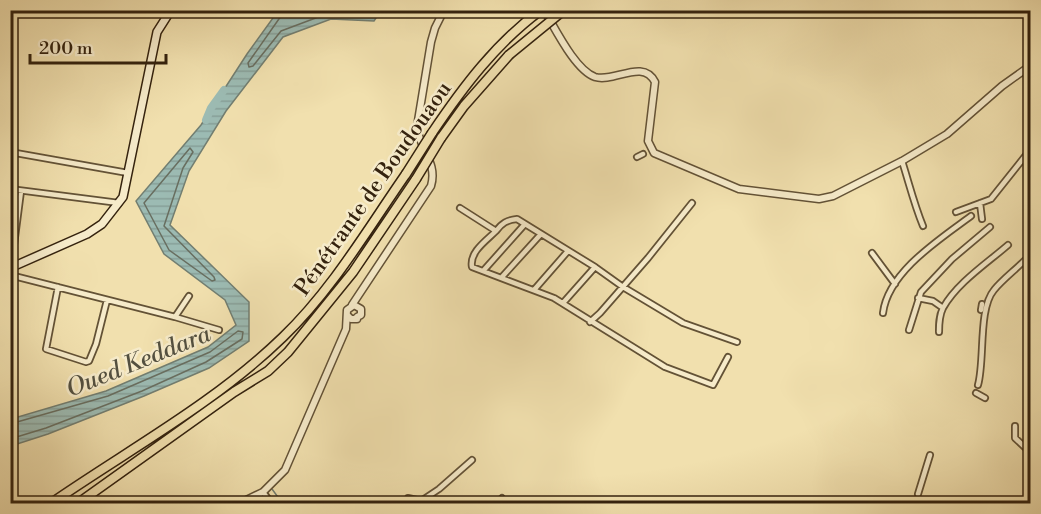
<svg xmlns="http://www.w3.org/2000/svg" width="1041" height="514" font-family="'Libre Bodoni',serif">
  <defs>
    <pattern id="water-rules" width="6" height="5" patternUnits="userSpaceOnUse" patternTransform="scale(1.5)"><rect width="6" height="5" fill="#9cbbb3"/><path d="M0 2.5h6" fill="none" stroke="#87a099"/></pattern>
  </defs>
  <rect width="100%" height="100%" fill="#f1e0ae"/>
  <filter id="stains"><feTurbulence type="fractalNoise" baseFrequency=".00333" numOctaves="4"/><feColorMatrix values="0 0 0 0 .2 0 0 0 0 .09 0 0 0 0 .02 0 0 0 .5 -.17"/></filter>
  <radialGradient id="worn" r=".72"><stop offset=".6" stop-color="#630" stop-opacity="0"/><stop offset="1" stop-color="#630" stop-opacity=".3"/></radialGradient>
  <path fill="url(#water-rules)" stroke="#727e71" stroke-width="1.5" d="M278,11H381L374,21L331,19L283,37L226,111L189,171L170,225L249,302V341L209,368L144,396L48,434L11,446V419L106,391L208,347L236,325L225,300L164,254L136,201L201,125L247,54Z"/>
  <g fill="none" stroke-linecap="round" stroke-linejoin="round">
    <path stroke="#686e60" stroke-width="1.5" d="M283,10L281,16L248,63L249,67L253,66L281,31L329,13L370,15L374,10
      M190,148L193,152L183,168L164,226L214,277L215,280L212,281L169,250L144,203Z
      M10,424L108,396L210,352L238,331L243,332L242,339L206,362L142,391L46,428L10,439"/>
    <path stroke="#727e71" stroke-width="1.5" d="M272,489L283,504"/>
    <path stroke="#9cbbb3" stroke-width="8" d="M206,120L211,108L224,90"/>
    <defs>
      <path id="minor" d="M10,152L128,173
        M637,157L643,154
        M902,161C909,183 914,204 923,226
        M10,189L119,203
        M980,203L982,219
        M460,208L496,231C487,240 469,252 472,267L554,298L665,367L713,385L728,357
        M956,212L991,199L1030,150
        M496,231C502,223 507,220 517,219L595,267L563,303
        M872,253L895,284
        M595,267L623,287L683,323L737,342
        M11,268L21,191
        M484,270L525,224
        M10,275L175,317L189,296
        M502,277L541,234
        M58,287L46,349L86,362L89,361L96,344L107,300
        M534,290L568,251
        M918,298L933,301L943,308
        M981,310L982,304
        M883,313C888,272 940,239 971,216
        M175,317L219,330
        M590,322L600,313L648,258L692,203
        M909,330L921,292L952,259L990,227
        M939,332C939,324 939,316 943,308C957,283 986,264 1008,245
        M978,385C985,360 978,309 994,290C1002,280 1014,271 1024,261
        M976,393L985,398
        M1015,426V438L1030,452
        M263,492L272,504
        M918,494L930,455
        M408,498L421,501L439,489L472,460
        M496,504L502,498"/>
      <path id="tertiary" d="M544,10C555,28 575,70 595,77C614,83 643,58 655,82L648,141L654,153L739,189L819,199L833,196L902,161L947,134L1002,86L1030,66
        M352,305L431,186C438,163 419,148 417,127L431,42L435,28L444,10
        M238,504L263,492L285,470L346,329L347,310L354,305L361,309V315L357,317V319H351L348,316"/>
      <path id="secondary" d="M10,268L87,234L102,224L123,197L157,32L171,10"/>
      <path id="motorway" d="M432,133C463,87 496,43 541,10
        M441,138L464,106L509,55
        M50,504C128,450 214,404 283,337C332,290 367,230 406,174
        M77,504L234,392L268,371L288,352L353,272L416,179"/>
    </defs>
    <use href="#minor" stroke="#635236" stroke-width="8"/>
    <use href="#tertiary" stroke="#635236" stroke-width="9"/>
    <use href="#secondary" stroke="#34220e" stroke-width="10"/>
    <use href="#motorway" stroke="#34220e" stroke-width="11"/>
    <use href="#minor" stroke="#f6ebca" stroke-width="4.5"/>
    <use href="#tertiary" stroke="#f6ebca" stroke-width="6"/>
    <use href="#secondary" stroke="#f6ebca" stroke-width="7"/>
    <use href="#motorway" stroke="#f1e0ae" stroke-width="8"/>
    <defs>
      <path id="motorway-bridge" d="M509,55L564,10
        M406,174L432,133
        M416,179L441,138"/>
    </defs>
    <use href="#motorway-bridge" stroke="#34220e" stroke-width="11" stroke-linecap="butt"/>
    <use href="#motorway-bridge" stroke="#f1e0ae" stroke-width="8"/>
  </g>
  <g text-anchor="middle" stroke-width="5" stroke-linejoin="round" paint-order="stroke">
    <g font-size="22" fill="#34220e" stroke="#f6ebca">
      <text transform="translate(372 188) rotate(-55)" y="8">Pénétrante de Boudouaou</text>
    </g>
    <g font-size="24" font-style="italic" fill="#535040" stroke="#f6ebca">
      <text transform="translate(138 361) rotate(-22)" y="8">Oued Keddara</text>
    </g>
  </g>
  <rect width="1041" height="514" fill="none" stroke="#f1e0ae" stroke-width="36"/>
  <rect x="12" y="12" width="1017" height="490" fill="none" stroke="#34220e" stroke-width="3"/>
  <rect x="18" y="18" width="1005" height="478" fill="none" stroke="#34220e" stroke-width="1.5"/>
  <path d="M30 54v9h136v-9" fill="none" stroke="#34220e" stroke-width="3"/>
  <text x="39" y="54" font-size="18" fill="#34220e" stroke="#f6ebca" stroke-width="4.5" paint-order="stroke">200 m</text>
  <rect width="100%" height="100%" filter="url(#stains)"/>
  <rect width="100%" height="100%" fill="url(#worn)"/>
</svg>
